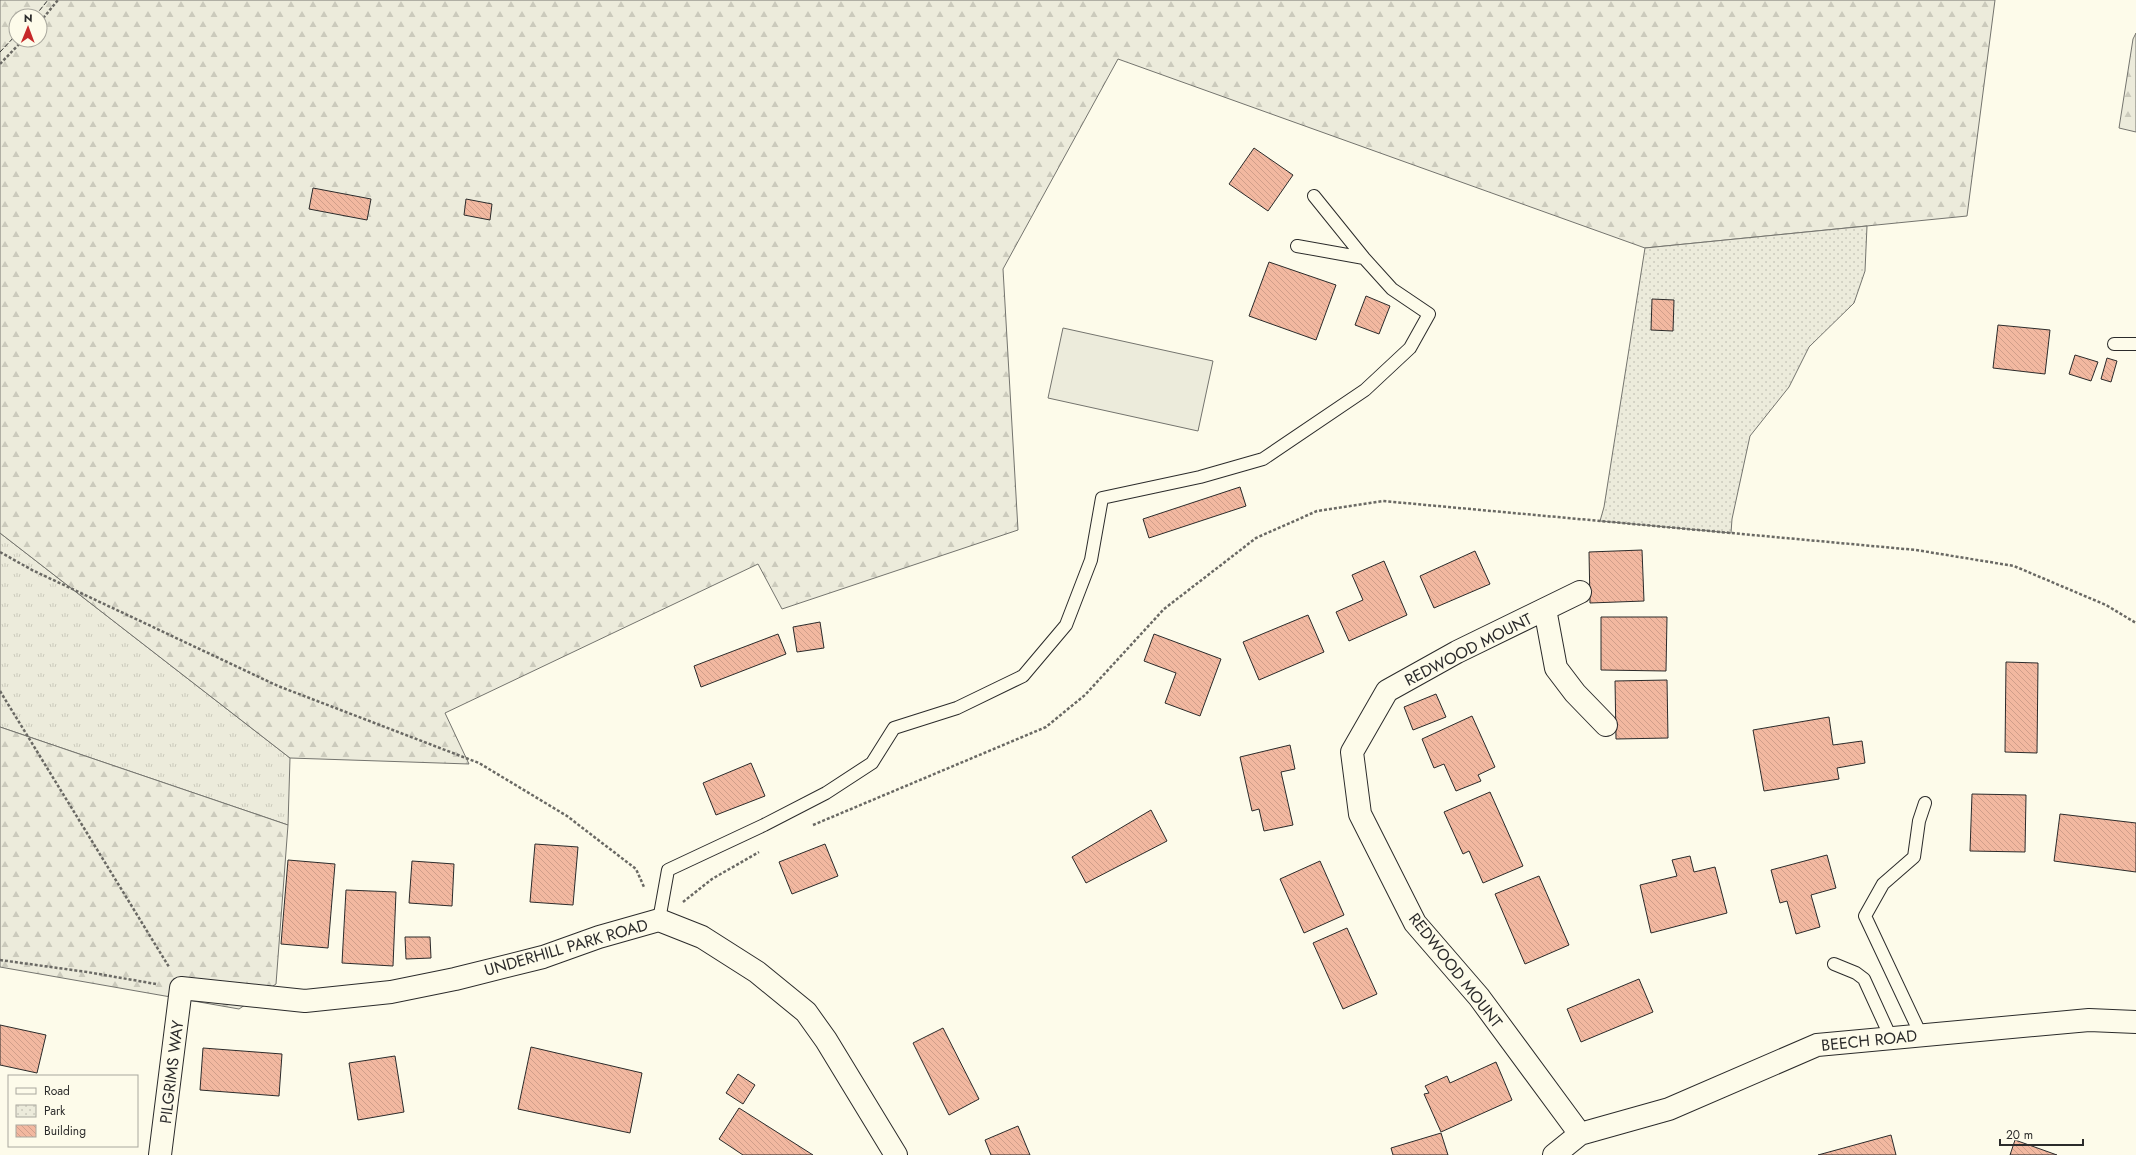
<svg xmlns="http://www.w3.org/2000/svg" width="2136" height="1155" font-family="Jost,sans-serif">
  <defs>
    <pattern id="grass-tufts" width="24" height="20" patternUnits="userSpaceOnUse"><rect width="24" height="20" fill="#ecebdb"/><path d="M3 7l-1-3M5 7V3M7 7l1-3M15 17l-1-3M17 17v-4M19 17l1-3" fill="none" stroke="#cbcabc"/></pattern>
    <pattern id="forest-firs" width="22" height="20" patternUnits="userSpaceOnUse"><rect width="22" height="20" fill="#ecebdb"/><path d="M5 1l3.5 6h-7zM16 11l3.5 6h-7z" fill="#cbcabc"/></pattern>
    <pattern id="park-dots" width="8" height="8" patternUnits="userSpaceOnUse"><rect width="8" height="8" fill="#ecebdb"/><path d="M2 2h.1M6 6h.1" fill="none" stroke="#cbcabc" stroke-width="1.8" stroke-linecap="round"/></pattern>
    <pattern id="building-back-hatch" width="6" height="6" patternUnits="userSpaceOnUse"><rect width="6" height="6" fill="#f2b8a0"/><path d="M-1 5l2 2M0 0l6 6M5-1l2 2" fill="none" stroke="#d09e8a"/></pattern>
  </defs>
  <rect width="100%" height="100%" fill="#fdfbea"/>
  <path fill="url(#grass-tufts)" stroke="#74746e" d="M0,533L290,758L288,825L0,727Z"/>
  <path fill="url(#forest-firs)" stroke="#74746e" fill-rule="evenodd" d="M0,0H1995L1967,216L1645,248L1118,59L1003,269L1018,530L782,609L758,564L445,713L469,764L290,758L0,533ZM16,16H40V40H16Z
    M2136,33V132L2119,128L2133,39Z
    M0,727L288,825L276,984L239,1009L0,967Z"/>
  <path fill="url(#park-dots)" stroke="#74746e" d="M1867,226L1865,271L1854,303L1809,347L1789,387L1750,436L1732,519L1731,533L1600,521L1604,507L1645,248Z"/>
  <path fill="#ecebdb" stroke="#74746e" d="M1063,328L1213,361L1198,431L1048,398Z"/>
  <path fill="url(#building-back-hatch)" stroke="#2b2b2b" d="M1254,148L1293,175L1268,211L1229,184Z
    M313,188L371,199L367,220L309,209Z
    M466,199L492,204L490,220L464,215Z
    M1269,262L1336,285L1316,340L1249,316Z
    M1366,296L1390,306L1379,334L1355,325Z
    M1652,299L1674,300L1673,331L1651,330Z
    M1998,325L2050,330L2045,374L1993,368Z
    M2075,355L2098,362L2091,381L2069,374Z
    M2107,358L2117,361L2111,382L2101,379Z
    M1240,487L1246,506L1149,538L1143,519Z
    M1642,550L1644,601L1590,603L1589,552Z
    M1475,551L1490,584L1434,608L1420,576Z
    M1384,561L1407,615L1349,641L1336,612L1363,600L1352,575Z
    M1308,615L1324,652L1259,680L1243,642Z
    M1601,617H1667L1666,671L1601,670Z
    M820,622L824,648L797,652L793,627Z
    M778,634L786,654L701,687L694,666Z
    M1154,634L1221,659L1200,716L1165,703L1176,673L1144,661Z
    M2006,662L2038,663L2037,753L2005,752Z
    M1667,680L1668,738L1616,739L1615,681Z
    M1436,694L1446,717L1413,730L1404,707Z
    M1472,716L1495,767L1478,775L1481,781L1456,791L1444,764L1434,768L1422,739Z
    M1829,717L1833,745L1862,741L1865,763L1837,768L1839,779L1764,791L1753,730Z
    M1290,745L1295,769L1281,772L1293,825L1264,831L1259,809L1252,811L1240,757Z
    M751,763L765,796L716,815L703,783Z
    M1490,792L1523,866L1483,883L1469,851L1463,854L1444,812Z
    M1972,794L2026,795L2025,852L1970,851Z
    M1151,810L1167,841L1086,883L1072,857Z
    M2060,814L2136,823V872L2054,861Z
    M535,844L578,847L573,905L530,902Z
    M825,844L838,876L792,894L779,862Z
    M1827,855L1836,888L1811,895L1820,927L1796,934L1787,901L1780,903L1771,870Z
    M1690,856L1694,872L1715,867L1727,913L1651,933L1640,885L1677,876L1672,860Z
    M288,860L335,864L328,948L281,944Z
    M412,861L454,864L452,906L409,903Z
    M1320,861L1344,915L1304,933L1280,879Z
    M1539,876L1569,945L1525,964L1495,894Z
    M346,890L396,892L393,966L342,963Z
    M1347,928L1377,994L1343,1009L1313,943Z
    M405,937H430L431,958L406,959Z
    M1639,979L1653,1012L1581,1042L1567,1009Z
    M0,1025L46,1035L37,1073L0,1065Z
    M943,1028L979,1099L949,1115L913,1043Z
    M531,1047L642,1073L630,1133L518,1109Z
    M203,1048L282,1054L279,1096L200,1090Z
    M395,1056L404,1112L358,1120L349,1063Z
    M1496,1062L1512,1100L1441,1132L1424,1094L1429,1093L1425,1086L1447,1076L1450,1083Z
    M738,1074L755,1085L743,1104L726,1093Z
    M739,1108L813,1155H743L719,1139Z
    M1018,1126L1030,1155H991L985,1140Z
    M1441,1133L1448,1155H1393L1391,1148Z
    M1891,1135L1896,1155H1818Z
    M2015,1140L2057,1155H2010Z"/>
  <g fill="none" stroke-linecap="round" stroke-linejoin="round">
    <defs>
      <path id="lane" d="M1297,246L1364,258
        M2114,344H2136
        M659,920L668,870L764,825L826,793L872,763L894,728L957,708L1023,676L1066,625L1091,560L1102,498L1200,477L1263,459L1365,390L1410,348L1429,314L1392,289L1364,258L1314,196
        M1834,964L1856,973L1864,979L1891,1038
        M1921,1035L1865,916L1883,884L1914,857L1919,821L1925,803"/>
      <path id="street" d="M1545,609L1556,668L1575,693L1606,725
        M1580,1134L1479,997L1415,923L1360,814L1352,752L1387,691L1457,652L1580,592
        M160,1155L181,988L305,1001L391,992L455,979L543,957L599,937L659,920L702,937L757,972L806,1012L826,1040L896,1155
        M1554,1155L1580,1134L1669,1109L1817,1045L2089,1020L2136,1022"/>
    </defs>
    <use href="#lane" stroke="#2b2b2b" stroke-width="14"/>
    <use href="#street" stroke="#2b2b2b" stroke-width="24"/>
    <path stroke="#6a6964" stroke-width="2.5" stroke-dasharray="3 2" stroke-linecap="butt" d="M40,22L58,0
      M0,64L23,40
      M0,552L32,570L278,686L479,763L567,816L636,869L644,887
      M0,691L169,967
      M813,825L1046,727L1085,695L1164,609L1256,538L1317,511L1383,501L1916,550L2014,566L2106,605L2136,623
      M683,902L712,879L759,852
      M0,960L87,972L156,984"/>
    <use href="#lane" stroke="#fdfbea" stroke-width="12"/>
    <use href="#street" stroke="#fdfbea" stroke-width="22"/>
    <path stroke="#2b2b2b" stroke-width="1" stroke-dasharray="5 2" stroke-linecap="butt" d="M35,16L48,0
      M0,52L16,35"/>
  </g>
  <g text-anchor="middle" stroke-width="3" stroke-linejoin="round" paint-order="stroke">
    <g font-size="16" fill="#2b2b2b" stroke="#fdfbea">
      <text transform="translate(1468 649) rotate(-27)" y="6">REDWOOD MOUNT</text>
      <text transform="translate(566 947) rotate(-16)" y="6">UNDERHILL PARK ROAD</text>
      <text transform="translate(1456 970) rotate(52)" y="6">REDWOOD MOUNT</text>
      <text transform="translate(1869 1040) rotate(-6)" y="6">BEECH ROAD</text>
      <text transform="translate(171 1072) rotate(-83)" y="6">PILGRIMS WAY</text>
    </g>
  </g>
  <rect x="8" y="1075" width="130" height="72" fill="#fdfbea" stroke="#a9a89e"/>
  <rect x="16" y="1088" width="20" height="6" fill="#fdfbea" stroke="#a9a89e"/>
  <text x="44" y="1095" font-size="12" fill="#2b2b2b">Road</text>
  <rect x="16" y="1105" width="20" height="12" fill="url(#park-dots)" stroke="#a9a89e"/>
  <text x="44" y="1115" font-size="12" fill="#2b2b2b">Park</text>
  <rect x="16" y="1125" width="20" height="12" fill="url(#building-back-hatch)" stroke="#a9a89e"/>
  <text x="44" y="1135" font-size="12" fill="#2b2b2b">Building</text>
  <g transform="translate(28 28) rotate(1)"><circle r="19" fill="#fdfbea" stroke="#a9a89e"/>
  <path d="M0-3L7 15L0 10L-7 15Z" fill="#c62828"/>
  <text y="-6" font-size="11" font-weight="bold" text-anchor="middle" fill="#2b2b2b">N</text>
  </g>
  <path d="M2000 1139v6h83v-6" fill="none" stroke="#2b2b2b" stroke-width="2"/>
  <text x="2006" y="1139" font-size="12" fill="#2b2b2b" stroke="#fdfbea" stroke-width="3" paint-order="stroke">20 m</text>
</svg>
